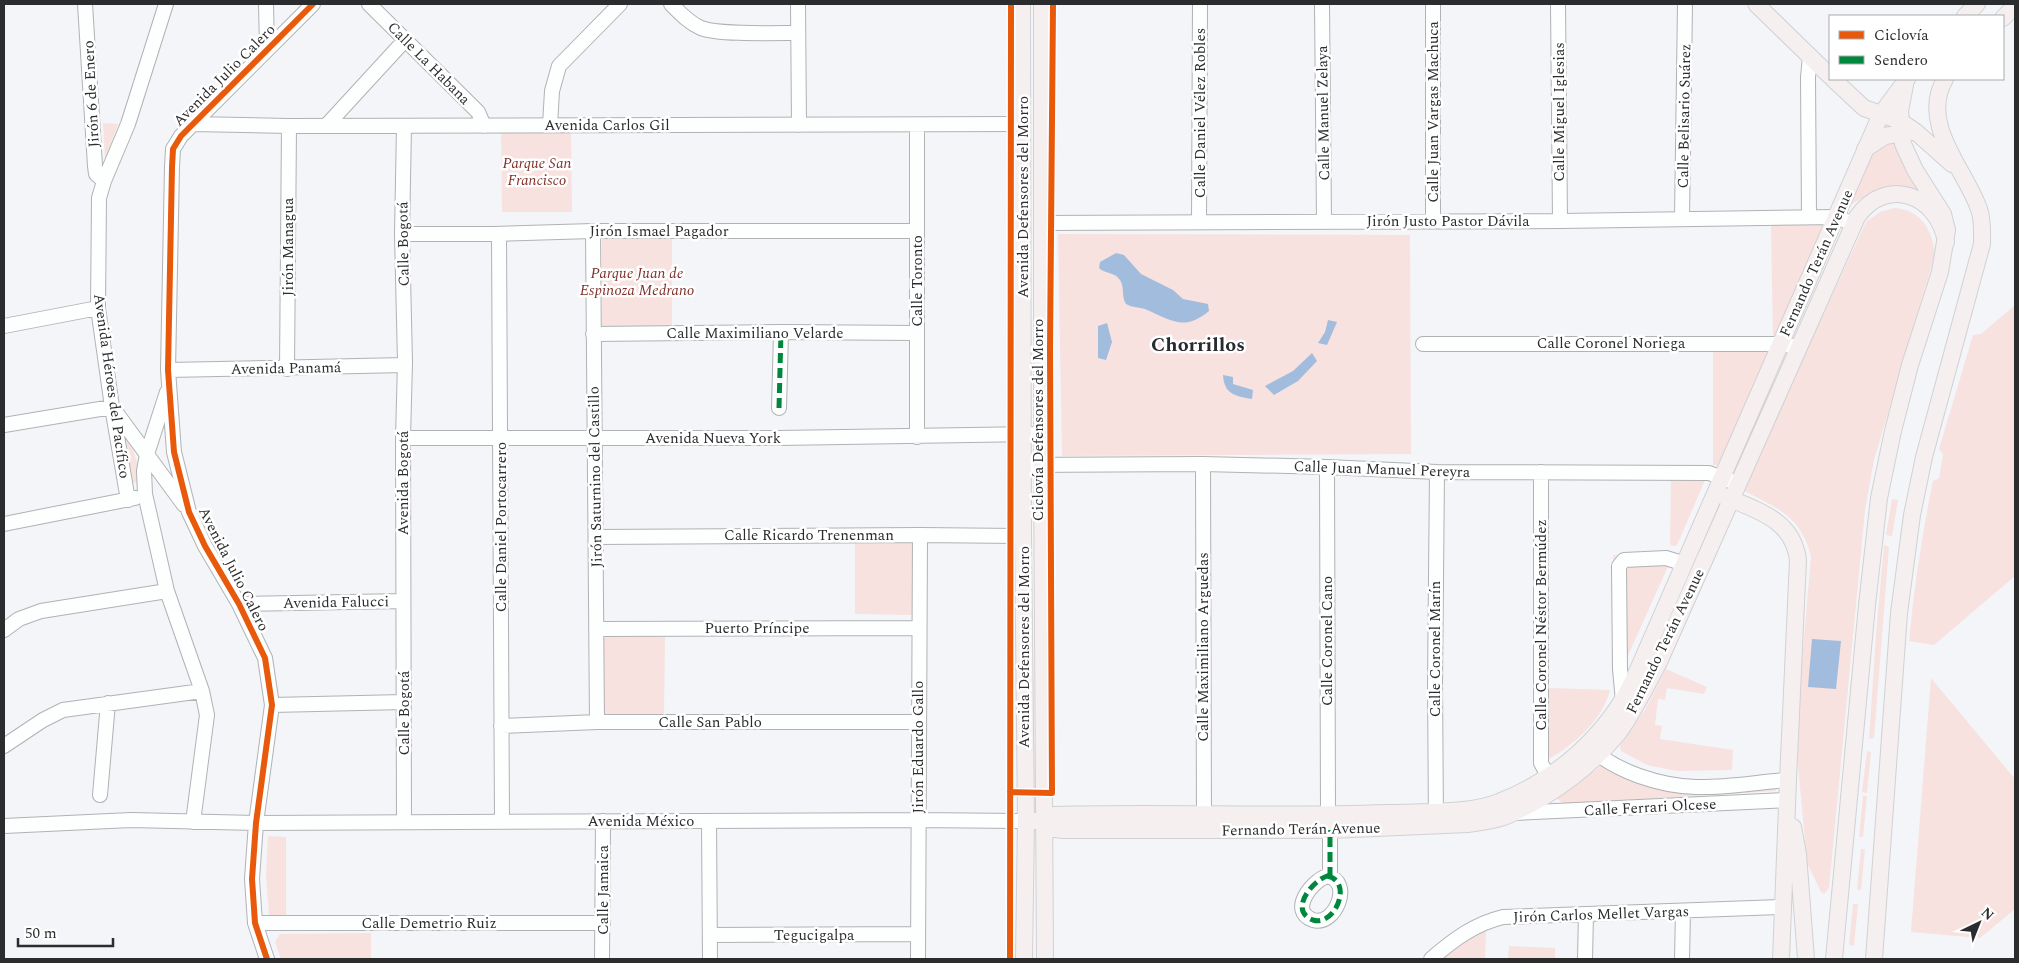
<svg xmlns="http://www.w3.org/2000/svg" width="2019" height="963" font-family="Spectral,serif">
  <rect width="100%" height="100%" fill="#f3f5f8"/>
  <path fill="#f7e2e0" d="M103,123L118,124L105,159Z
    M501,132H571L572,212H502Z
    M1896,138L1925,197C1895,174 1874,190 1847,208L1875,147Z
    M1894,208C1921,210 1932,229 1935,254L1874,460L1865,510L1829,888L1824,894L1821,892L1807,863L1798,765L1799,698L1811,556C1801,516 1776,507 1742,490L1866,222L1880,212Z
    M1828,223L1773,341L1771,224Z
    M1058,234L1410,235L1411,454L1062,456Z
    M602,236L672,237V327L602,326Z
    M2015,305V576L1934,645L1909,641C1914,587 1922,535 1933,481L1939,478L1943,454L1939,449L1973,335L1981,334Z
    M1713,348L1771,349L1722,466L1713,465Z
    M122,431L129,436L142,480L133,483Z
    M1706,478L1677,545L1675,546L1670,545L1671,479Z
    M1892,499L1898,500L1892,536L1886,535Z
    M855,538L912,539V615L855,614Z
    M1884,545L1889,547L1874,738L1869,739L1876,635Z
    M1674,553L1616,682L1613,555Z
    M604,635L665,637L664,714H603Z
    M1666,669L1707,687L1704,694L1667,688L1665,700L1658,699L1655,725L1662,726L1660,739L1733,750L1732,770L1677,771L1647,765L1621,751L1620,745L1645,710Z
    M1931,678L2015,779V909L1980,938L1911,932Z
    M1549,688L1610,690C1602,721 1574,745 1547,760Z
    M1867,751L1871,752L1867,793L1862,792Z
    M1602,764L1640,781L1774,786L1776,791L1564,804L1554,796L1596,770Z
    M1863,796H1867L1863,837H1859Z
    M268,836L286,837V917L269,916L266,876Z
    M1861,849H1865L1861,890H1857Z
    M1853,904H1858L1854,946L1849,945Z
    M1486,929L1485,959H1442L1470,938Z
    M371,933V959H281L275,942L280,934Z
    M1509,946L1555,948V959H1508Z"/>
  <path fill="#a2bcdd" d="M1116,253L1124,255L1141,274L1173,290L1183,299L1208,304L1209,311C1184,332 1171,320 1145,309C1139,307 1133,308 1126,304C1121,296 1125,288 1120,280C1115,272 1105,274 1099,268L1100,262Z
    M1328,320L1337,322L1327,345L1318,343L1325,332Z
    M1107,323L1112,342L1106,360L1098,358V326Z
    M1312,353L1317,361L1298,381L1274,395L1265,386L1293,371Z
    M1223,375L1233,377V384L1253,390L1252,399C1235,396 1224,394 1223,375Z
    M1812,639L1841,641L1836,689L1808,687Z"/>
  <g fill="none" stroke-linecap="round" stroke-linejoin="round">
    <defs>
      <path id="minor" d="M85,4L95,166L96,174L104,181
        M266,4L267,49
        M369,4L478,112L484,126
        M671,4C680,13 689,23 701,28C718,35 776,33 798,33
        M798,4L799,125
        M1322,4L1324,221
        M1433,4V221
        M1558,4L1560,221
        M192,124L289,126L1023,124
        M550,125L552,91L559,66L620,4
        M917,125V437
        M326,126L405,40
        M404,126L402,234L405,362L403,438L404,821
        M1809,217L1808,77L1810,57
        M1682,218L1685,4
        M1199,222L1200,4
        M1042,223L1560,221L1837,217L1853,224
        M593,231L597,722
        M402,234H494L593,231H917
        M499,234L502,821
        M4,326L98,308
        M593,334L781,332L917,333
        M1423,344H1780L1799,347
        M287,369L289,126
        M168,370L405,365
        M167,392L147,454L144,471L145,494L167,591L202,691L207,715L193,822
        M779,408L781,332
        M4,425L112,407L184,505
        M403,438H779L1042,434
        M1203,464L1204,824
        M1023,465L1203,464L1327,467L1437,472L1709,473L1731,481
        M1327,467L1328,815
        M1541,472V763L1548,776
        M128,500L112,407L98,308L99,198L104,181L128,124L166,4
        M4,524L135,498
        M596,537L920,535L1023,536
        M239,604L403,601
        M596,629L918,628
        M4,630L19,619L41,611L167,591
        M1623,701L1620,669L1619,566L1624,560L1666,558L1685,564
        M272,705L404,702
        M501,726L597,722H918
        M4,746L43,720L63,710L202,691
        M1590,748C1617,772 1660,786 1696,787C1725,788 1758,782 1788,780
        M100,795L108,703
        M1513,813L1788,800
        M709,821L710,959
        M1436,823L1435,684L1437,472
        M4,826L131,820L256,823L918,820L1026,821
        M1327,876C1354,881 1335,927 1313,920C1288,911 1312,881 1327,876Z
        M1330,877V830
        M255,923H603
        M710,935L917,934
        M267,959L255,923L252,879L256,823L272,705L265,658L239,604L205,546L189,512L174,452L168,370L172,167L173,149L181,136L313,4
        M602,959L603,821
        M918,959L920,535
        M1431,959C1453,940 1474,924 1503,917L1783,907
        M1585,959L1586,914
        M1682,959L1683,911"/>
      <path id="major" d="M1022,4L1023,536L1026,821L1024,959
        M1042,4V465L1045,959
        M1756,4L1830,76
        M1965,16L1977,4
        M2003,18L2015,6
        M1833,79L1864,108L1900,121L1916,132L1952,164
        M1865,149L1885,136L1911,132
        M1723,496C1756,510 1793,519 1798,560L1788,780L1781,959
        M1026,821H1045L1054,815C1165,812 1276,817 1387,813C1418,812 1470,814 1499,802C1556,780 1606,736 1633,681L1881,114L1907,79
        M1045,821L1055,829L1064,830H1330L1468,824C1483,822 1499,820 1513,813C1552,795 1592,766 1619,732C1635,710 1647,685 1659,662L1857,217C1887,175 1938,195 1946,242
        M1793,827L1798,854L1806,959
        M1834,959L1867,605L1879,498L1893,431L1910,365L1940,272L1947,230L1943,214L1915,170L1903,144L1900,111L1905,85
        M1874,959L1899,613L1912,515L1924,457L1982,244C1982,232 1983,220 1979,209C1965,169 1919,124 1945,79"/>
    </defs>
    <use href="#minor" stroke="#b0b2b4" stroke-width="16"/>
    <use href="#major" stroke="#d1d1d3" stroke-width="18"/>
    <use href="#minor" stroke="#fdfefe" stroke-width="14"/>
    <use href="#major" stroke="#f5efef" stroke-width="16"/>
    <path stroke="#00873e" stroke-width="5" stroke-dasharray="10 5" stroke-linecap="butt" d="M779,408L781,332
      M1327,876C1354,881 1335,927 1313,920C1288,911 1312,881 1327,876Z
      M1330,877V830"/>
    <defs>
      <path id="cycleway" d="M1010,792L1052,793L1050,349L1053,4
        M267,959L255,923L252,879L256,823L272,705L265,658L239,604L205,546L189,512L174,452L168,370L172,167L173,149L181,136L313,4
        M1010,959L1011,4"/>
    </defs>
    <use href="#cycleway" stroke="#fff" stroke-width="9"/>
    <use href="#cycleway" stroke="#e8590c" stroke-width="6"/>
  </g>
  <g text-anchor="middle" stroke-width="5" stroke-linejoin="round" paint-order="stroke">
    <g font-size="15" fill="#2b2c2e" stroke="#fff">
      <text transform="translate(429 63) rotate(45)" y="5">Calle La Habana</text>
      <text transform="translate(224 75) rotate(-45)" y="5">Avenida Julio Calero</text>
      <text transform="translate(91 94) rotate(-93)" y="5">Jirón 6 de Enero</text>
      <text transform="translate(1433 112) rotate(-90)" y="5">Calle Juan Vargas Machuca</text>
      <text transform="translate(1559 112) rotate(-90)" y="5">Calle Miguel Iglesias</text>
      <text transform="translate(1200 113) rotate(-90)" y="5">Calle Daniel Vélez Robles</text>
      <text transform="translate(1323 113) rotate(-91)" y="5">Calle Manuel Zelaya</text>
      <text transform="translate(1684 116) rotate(-89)" y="5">Calle Belisario Suárez</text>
      <text x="607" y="130">Avenida Carlos Gil</text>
      <text transform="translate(1023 197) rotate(-90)" y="5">Avenida Defensores del Morro</text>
      <text x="1448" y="226">Jirón Justo Pastor Dávila</text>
      <text x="659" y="236">Jirón Ismael Pagador</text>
      <text transform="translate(403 244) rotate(-91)" y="5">Calle Bogotá</text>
      <text transform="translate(288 247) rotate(-90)" y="5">Jirón Managua</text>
      <text transform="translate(1816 263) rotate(-66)" y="5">Fernando Terán Avenue</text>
      <text transform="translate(917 281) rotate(-90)" y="5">Calle Toronto</text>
      <text x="755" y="338">Calle Maximiliano Velarde</text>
      <text x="1611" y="348">Calle Coronel Noriega</text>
      <text transform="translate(286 368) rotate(-1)" y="5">Avenida Panamá</text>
      <text transform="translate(112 386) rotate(82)" y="5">Avenida Héroes del Pacífico</text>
      <text transform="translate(1038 420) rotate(-90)" y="5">Ciclovía Defensores del Morro</text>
      <text x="713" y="443">Avenida Nueva York</text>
      <text transform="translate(1382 469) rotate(2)" y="5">Calle Juan Manuel Pereyra</text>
      <text transform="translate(595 477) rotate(-91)" y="5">Jirón Saturnino del Castillo</text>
      <text transform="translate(403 483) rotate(-90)" y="5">Avenida Bogotá</text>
      <text transform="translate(501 527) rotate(-90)" y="5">Calle Daniel Portocarrero</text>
      <text x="809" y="540">Calle Ricardo Trenenman</text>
      <text transform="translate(234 569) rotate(63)" y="5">Avenida Julio Calero</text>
      <text transform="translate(336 602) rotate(-1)" y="5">Avenida Falucci</text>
      <text transform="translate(1541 625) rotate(-90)" y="5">Calle Coronel Néstor Bermúdez</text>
      <text x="757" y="633">Puerto Príncipe</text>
      <text transform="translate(1327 641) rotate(-90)" y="5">Calle Coronel Cano</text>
      <text transform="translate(1665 641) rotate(-64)" y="5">Fernando Terán Avenue</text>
      <text transform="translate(1024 647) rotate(-90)" y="5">Avenida Defensores del Morro</text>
      <text transform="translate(1203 647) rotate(-90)" y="5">Calle Maximiliano Arguedas</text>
      <text transform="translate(1435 649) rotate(-90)" y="5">Calle Coronel Marín</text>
      <text transform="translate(404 713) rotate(-90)" y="5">Calle Bogotá</text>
      <text x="710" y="727">Calle San Pablo</text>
      <text transform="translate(918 747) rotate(-90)" y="5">Jirón Eduardo Gallo</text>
      <text transform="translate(1650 807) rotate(-3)" y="5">Calle Ferrari Olcese</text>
      <text x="641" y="826">Avenida México</text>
      <text transform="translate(1301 829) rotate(-1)" y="5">Fernando Terán Avenue</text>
      <text transform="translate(603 890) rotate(-90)" y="5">Calle Jamaica</text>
      <text transform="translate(1601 914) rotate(-2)" y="5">Jirón Carlos Mellet Vargas</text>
      <text x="429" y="928">Calle Demetrio Ruiz</text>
      <text x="814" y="940">Tegucigalpa</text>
    </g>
    <g font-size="15" font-style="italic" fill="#7e3029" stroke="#fff">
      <text x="537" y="168">Parque San<tspan x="537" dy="17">Francisco</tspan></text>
      <text x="637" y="278">Parque Juan de<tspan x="637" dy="17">Espinoza Medrano</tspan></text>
    </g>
    <g font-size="20" font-weight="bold" fill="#272a2e" stroke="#fff">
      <text x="1198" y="351">Chorrillos</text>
    </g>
  </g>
  <rect width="2019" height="963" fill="none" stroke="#2b2c2e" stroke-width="10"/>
  <rect x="1829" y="15" width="175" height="65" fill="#ffffff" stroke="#aaabab"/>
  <rect x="1839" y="31" width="25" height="8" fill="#e8590c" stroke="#aaabab"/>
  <text x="1874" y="40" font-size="15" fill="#2b2c2e">Ciclovía</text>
  <rect x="1839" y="56" width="25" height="8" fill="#00873e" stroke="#aaabab"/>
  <text x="1874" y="65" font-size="15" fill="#2b2c2e">Sendero</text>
  <g transform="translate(1979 923) rotate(43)" stroke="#ffffff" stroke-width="4" paint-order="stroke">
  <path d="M0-4L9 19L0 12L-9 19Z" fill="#2b2c2e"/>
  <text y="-8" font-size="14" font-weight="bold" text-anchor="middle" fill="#2b2c2e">N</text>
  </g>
  <path d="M18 938v8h95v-8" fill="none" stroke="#2b2c2e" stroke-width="2.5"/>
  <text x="25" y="938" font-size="15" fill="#2b2c2e" stroke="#ffffff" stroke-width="4" paint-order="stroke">50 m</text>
</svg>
